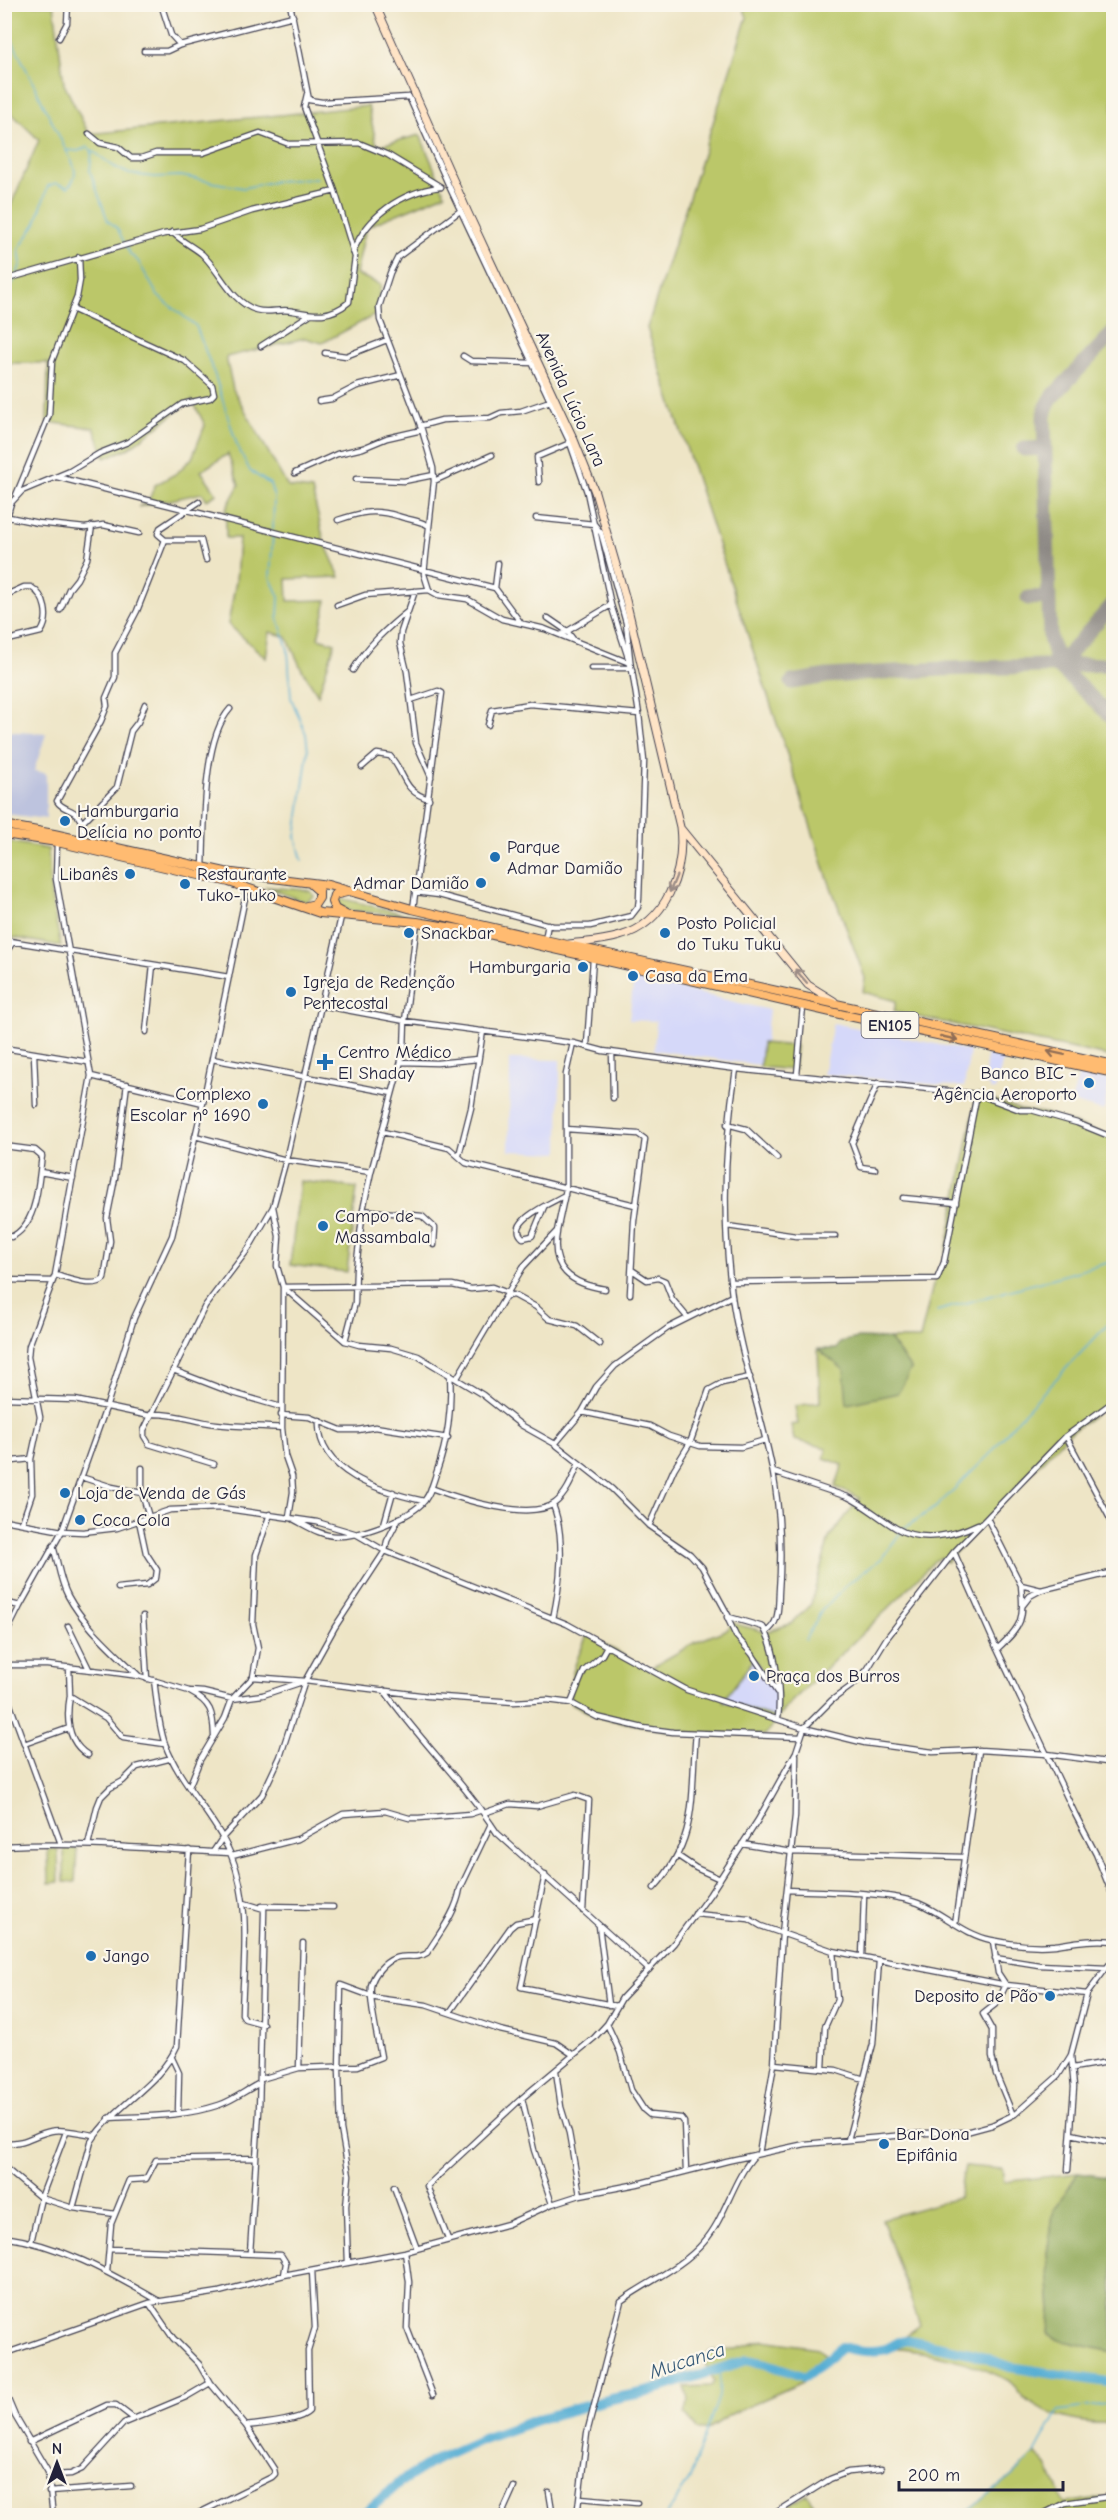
<svg xmlns="http://www.w3.org/2000/svg" width="1118" height="2520" font-family="'Comic Neue',sans-serif">
	<style>
		.built { fill: #d5d8f9 }
		.industrial { fill: #bdc3de }
		.green { fill: #bbc769; stroke: #6e7452; stroke-width: 1.5; fill-rule: evenodd }
		.forest { fill: #94ac5d; stroke: #5b674c; stroke-width: 1.5 }
		.lines { fill: none; stroke-linecap: round; stroke-linejoin: round }
		.stream { stroke: #57aed4; stroke-width: 1.5 }
		.river { stroke: #57aed4; stroke-width: 10 }
		.taxiway { stroke: #888480; stroke-width: 15 }
		.minor-casing { stroke: #413f50; stroke-width: 7 }
		.secondary-casing { stroke: #413f50; stroke-width: 9 }
		.primary-casing { stroke: #413f50; stroke-width: 10 }
		.minor { stroke: #fff; stroke-width: 4.5 }
		.secondary { stroke: #ffe4c6; stroke-width: 7 }
		.primary { stroke: #ffbb71; stroke-width: 8 }
		.oneway { stroke: #9c8d87 }
		.oneway2 { stroke: #906e56 }
		.poi-dot { fill: #1f6fb2; stroke: #fbf7ec; stroke-width: 2 }
		.labels { text-anchor: middle; stroke-width: 4.5; stroke-linejoin: round; paint-order: stroke }
		.shield { fill: #fbf7ec; stroke: #636270; stroke-width: 1.5 }
		.shield-label { font-size: 16px; font-weight: bold; fill: #22223b }
		.street-label { font-size: 18px; fill: #22223b; stroke: #fbf7ec }
		.poi-label { font-size: 18px; fill: #22223b; stroke: #fbf7ec; text-anchor: start }
		.water-label { font-size: 20px; font-style: italic; fill: #375a78; stroke: #fbf7ec }
	</style>
	<rect width="100%" height="100%" fill="#fbf7ec"/>
	<filter id="ink" filterUnits="userSpaceOnUse"><feTurbulence type="fractalNoise" baseFrequency=".0167" numOctaves="2"/><feDisplacementMap in="SourceGraphic" scale="12" xChannelSelector="R" yChannelSelector="G"/><feConvolveMatrix kernelMatrix="1 2 1 2 8 2 1 2 1" color-interpolation-filters="sRGB"/></filter>
	<filter id="wash" filterUnits="userSpaceOnUse"><feTurbulence type="fractalNoise" baseFrequency=".008" numOctaves="4" result="noise"/><feDisplacementMap in="SourceGraphic" scale="24" xChannelSelector="R" yChannelSelector="G"/><feGaussianBlur stdDeviation="1.35" result="paint"/><feColorMatrix in="noise" values="0 0 0 0 0 0 0 0 0 0 0 0 0 0 0 0 0 1.4 0 .05"/><feComposite in="paint" operator="in"/></filter>
	<g filter="url(#wash)">
		<rect width="100%" height="100%" fill="#eee5c6"/>
		<path class="built" d="M634,978L769,1010L765,1043L796,1046L794,1070L654,1050L656,1021L629,1020Z
			M833,1023L970,1051L964,1087L823,1074Z
			M987,1054L1004,1057L995,1090H990V1086L984,1084Z
			M510,1059L560,1060L559,1153L509,1151Z
			M1079,1074L1110,1080L1104,1111L1071,1102Z
			M754,1658L778,1693V1718L723,1701Z"/>
		<path class="industrial" d="M5,731L46,734L34,771L46,773V819L5,814Z"/>
		<path class="green" d="M5,5H54L64,84L89,134L368,106L377,146L420,135L445,194L366,227L356,274L381,285L375,315L322,343L305,338L226,357L233,389L288,487L312,490L324,541L340,577L287,579L288,601L327,600L318,638L335,643L318,695L301,668L287,637L270,632L266,658L228,624L236,581L239,538H226V509L239,485L228,454L201,471L217,494L207,500L202,493L138,507L148,502L155,485L177,473L192,458L205,425L192,400L129,448L105,458L94,428L47,422L48,363H5V219L39,140L5,107Z
			M742,5H1113V1057L894,1012L896,1001L863,992L865,978L828,879L647,328L747,17Z
			M5,841L48,849L51,896L61,946L5,936Z
			M265,887L306,890L312,892L314,897L305,902Z
			M340,898L412,916L345,910L337,906V902Z
			M762,1043L796,1046L794,1070L760,1067Z
			M977,1094L1020,1110L1045,1113L1113,1138V1401L1066,1436L946,1562L942,1557L934,1561L898,1599L786,1707L765,1735L673,1732L597,1717L571,1703C566,1682 579,1654 587,1635L649,1669L696,1642L728,1629L732,1623L766,1632L792,1623L811,1604L829,1538L860,1498L835,1487L843,1465L824,1458L827,1448L794,1440L791,1425L798,1424L795,1406L820,1402L818,1349L845,1370L911,1369L889,1339H920L933,1285L944,1262ZM754,1659L778,1693L777,1718L723,1701Z
			M300,1181L357,1188L347,1272L290,1265Z
			M64,1848L77,1849L75,1882H64Z
			M48,1849H58L59,1882L49,1883Z
			M965,2166L1002,2169L1004,2182L1078,2173L1054,2210L1047,2253L1051,2310L1049,2334L1059,2340L1113,2352V2423C1088,2425 1050,2418 1029,2402C1021,2397 1017,2387 1010,2382C976,2362 928,2351 889,2348L920,2325L882,2219L958,2198Z
			M764,2340L818,2348L827,2357L803,2382L733,2413L707,2430H697L685,2414L689,2400L685,2387L711,2386L714,2382L704,2361L707,2354L712,2351L733,2350Z
			M1035,2453L1047,2466L1065,2503L1113,2496V2515L962,2516L1012,2476Z
			M807,2494L819,2515L771,2516Z"/>
		<path class="forest" d="M858,1338L889,1339L911,1369L898,1393L847,1404L844,1370L818,1349H837L840,1342Z
			M1078,2173L1113,2178V2352L1059,2340L1049,2334L1051,2310L1047,2253L1054,2210Z"/>
		<g class="lines">
			<path class="stream" d="M4,11L9,34L66,150L78,151L88,147L92,151L90,171L108,221L117,228L130,254L138,261L158,296L196,326L215,376L237,445L250,471L270,484L274,497L273,529
				M93,151L113,166L129,174L154,177L181,176L243,188L277,181L317,178
				M17,274L21,263L19,249L36,223L48,186L56,183L68,187C81,174 73,163 66,150
				M4,302L15,278
				M273,534L270,577L279,597L278,617L288,650L291,698L306,734L308,751L296,837L302,860
				M937,1311L1114,1261
				M904,1528L936,1507L990,1454L1017,1420L1114,1318
				M805,1640L822,1610L850,1582L881,1559L901,1532
				M666,2516L689,2480L719,2396L720,2369
				M962,2516L1012,2476L1035,2453L1058,2411L1114,2403"/>
			<path class="river" d="M352,2516L366,2512L403,2480L433,2461L480,2440L542,2418L611,2399L647,2392L747,2360L767,2364L805,2377L842,2347C856,2351 871,2353 886,2349C895,2346 898,2340 908,2340L975,2354L1010,2367L1114,2383"/>
			<path class="taxiway" d="M1114,332L1053,396L1046,408L1044,417L1050,638L1058,666L1114,719
				M1024,449L1045,448
				M1028,598L1049,597
				M1058,666L1114,603
				M792,682L827,676L943,669L1114,664"/>
		</g>
	</g>
	<g filter="url(#ink)">
		<g class="lines">
			<g class="minor-casing">
				<path id="minor" d="M161,4L171,35L180,45
					M290,4L309,100L322,102L409,97
					M59,38L67,23L68,4
					M144,51H167L180,45L293,16
					M409,97L449,186L570,443L587,492L611,605L632,670L639,714L644,761L639,899L638,907L631,916L590,926H553L439,895L415,892
					M89,134L100,143L118,147L131,158H141L156,153H203L260,133L289,144L359,143L388,155L441,187
					M172,232C181,241 192,246 202,254C220,271 231,302 256,310C269,314 280,308 293,311C315,315 330,318 349,302L355,257L335,191L304,107L307,94
					M353,252C367,216 401,192 440,187
					M4,280L164,234L200,229L252,211L335,191
					M261,346L309,315
					M325,353L346,356L387,340
					M463,356L471,361L533,363
					M319,401L332,399L357,386L401,375
					M420,426L442,420L490,418L501,413L521,411L550,401
					M295,473L337,454L363,448L387,438L422,430
					M57,477L495,588L521,623
					M356,479L404,481L434,475
					M434,481L492,455
					M539,482L537,457L570,443
					M16,495L49,415L52,361L77,297L80,280L79,257
					M199,502L160,528L158,534L165,540H201L206,560
					M4,516L38,523L85,528L103,525L139,533
					M536,518L594,524L601,533L626,623L631,668
					M338,520C362,512 374,509 398,516C409,520 419,520 429,526
					M4,528L11,503L22,491L70,471L100,453L128,442L182,404L210,398L214,394L212,385L185,361L72,309
					M495,588L498,563
					M429,590L424,574L434,481L433,468L422,430L380,320L379,307L390,273L398,257L460,211
					M415,591L401,632L400,643L407,672L416,743L431,777
					M4,596L24,587H31C46,596 50,618 41,632L4,641
					M337,605L365,595L429,590L438,595L467,599L502,619L545,629L627,662
					M60,610L69,589L77,579L87,559L92,526
					M548,618L567,631L573,639
					M561,635L611,605
					M591,668H630
					M353,670C367,646 386,629 407,612
					M411,700L438,691L442,693L413,909
					M488,725L492,710L530,704L639,714
					M362,767L377,754L390,756C406,774 402,791 429,799
					M82,823L117,787L131,731L138,722L145,704
					M86,841C84,833 83,822 78,816C72,808 62,810 57,801L101,721L107,706L106,698L115,677V653L137,611L165,540
					M203,867C205,825 202,740 230,709
					M4,940L229,977
					M545,940L548,924
					M4,955L13,942
					M320,1005L405,1021L573,1043L603,1051L736,1069L977,1094L1020,1110H1031L1077,1123L1114,1138
					M146,1032L153,965
					M587,1045L593,959
					M4,1048L88,1062
					M612,1052L613,1098
					M34,1054L36,1105
					M212,1059L392,1093
					M402,1062L437,1063L478,1059
					M736,1069C724,1144 722,1220 732,1296C740,1356 762,1414 773,1473C780,1512 782,1552 779,1591C778,1607 780,1623 766,1632
					M797,1075L803,1006
					M91,1076L203,1103
					M727,1124L746,1129L777,1158
					M566,1129L638,1134L645,1139L634,1221L630,1294
					M383,1132L449,1148L466,1163L635,1205
					M195,1136L286,1160L371,1172
					M4,1146L35,1150L42,1156C38,1182 38,1225 11,1237L4,1233
					M459,1155L471,1108L483,1031
					M875,1169L861,1167L852,1143L878,1083
					M40,1172L73,1178
					M903,1198L956,1203
					M273,1207L279,1236L277,1266L283,1287L345,1341L359,1345L391,1348L418,1356L483,1395L521,1425L555,1444L612,1489L649,1526L690,1554L702,1567L729,1617L763,1627C776,1647 781,1694 778,1718
					M544,1207L532,1236L523,1238C504,1222 553,1202 565,1195
					M363,1210L422,1216L435,1228L434,1245
					M727,1226L796,1236H835
					M557,1232C550,1269 571,1284 605,1289
					M632,1270L647,1280L658,1278L665,1281L672,1299L688,1318
					M55,1275C67,1278 93,1289 104,1279L110,1241L107,1218L115,1178L127,1084
					M4,1280L53,1281
					M731,1282L937,1279L944,1262L977,1094
					M283,1287L282,1428L285,1456L292,1476L293,1492L289,1517C304,1524 320,1536 336,1536C359,1537 411,1518 425,1500C431,1492 433,1483 436,1474C448,1440 452,1410 450,1374
					M283,1287L452,1285L471,1289L492,1287L508,1293
					M507,1296L514,1295L536,1307L549,1319L577,1326L600,1344
					M345,1341L355,1303L356,1269L363,1210L371,1172L404,1050L405,1021L417,922
					M173,1370L233,1393L281,1407
					M457,1378L523,1267L557,1231L566,1189V1074L573,1043
					M4,1398L75,1400L150,1416
					M582,1412L650,1426L669,1436L700,1446L741,1447L765,1440
					M151,1414C175,1413 193,1421 216,1424C238,1427 260,1426 282,1428
					M281,1415L309,1417L341,1430H358L375,1427L448,1438
					M319,1420C316,1473 382,1492 424,1501
					M1066,1436L1114,1526
					M555,1444L582,1412L596,1387L615,1366L668,1328L732,1296
					M4,1462L31,1459
					M214,1464L149,1444L144,1436V1430L205,1306L249,1248L273,1207L286,1160L341,917
					M142,1468V1493L149,1517
					M773,1472L848,1497C865,1505 879,1518 896,1528C921,1543 953,1536 978,1524
					M81,1477L112,1487L142,1493
					M431,1488C457,1498 530,1522 555,1503C567,1494 573,1477 579,1463
					M987,1518L1021,1585L1041,1590
					M4,1520L62,1531L83,1532L117,1528L170,1510L221,1508L317,1522L354,1533L385,1551L567,1624L687,1690L804,1728L865,1743L933,1752L979,1750L1047,1754L1114,1763
					M22,1523L32,1494L31,1459L40,1417L28,1357L29,1346L55,1275L91,1076L56,879L57,842
					M384,1524L393,1492
					M649,1526L674,1469L690,1443L709,1390L722,1383L750,1377
					M53,1546C58,1562 60,1581 68,1596C84,1626 115,1652 139,1676
					M954,1552L997,1649L1075,1814L1096,1854L1114,1899
					M118,1588L147,1585L156,1578L157,1570L146,1553L139,1521
					M4,1602L20,1606
					M1023,1605L1030,1596L1041,1590L1114,1572
					M143,1616L147,1679
					M727,1617L736,1636L752,1654L777,1692
					M553,1619C560,1586 566,1537 553,1505
					M68,1626L89,1669
					M4,1638L20,1606L62,1531L107,1405L134,1318L172,1236L203,1103L247,888
					M997,1649C1023,1626 1024,1619 1021,1585
					M4,1665H47L110,1672L139,1676L189,1691L203,1692L232,1699L263,1695L302,1682
					M69,1667L70,1696L106,1718L123,1738L165,1744
					M253,1677L305,1681L428,1696L514,1702L547,1700L571,1703L597,1717L643,1728L673,1732L800,1737
					M154,1680C157,1701 158,1724 165,1744C180,1784 214,1815 231,1855C252,1904 243,1962 242,2014L245,2019L263,2024
					M4,1681L9,1702L61,1844
					M384,1690C419,1740 464,1782 497,1833L649,1970
					M190,1692C211,1703 213,1712 214,1735
					M70,1696C66,1718 67,1742 88,1755
					M571,1703L584,1671L602,1655L607,1646
					M24,1744L69,1728
					M189,1787L200,1760L225,1718L232,1699L253,1677L258,1648L253,1624L256,1555L270,1514
					M484,1813L510,1804L537,1806L575,1795L589,1800L583,1911
					M742,1844L791,1852L963,1857
					M88,1845L97,1807L101,1797L110,1788L123,1781L137,1767L172,1758
					M4,1846C80,1842 155,1849 230,1853
					M213,1852L223,1837L262,1795L280,1757L305,1681L335,1627L385,1551L387,1541L399,1518
					M232,1856L298,1839L343,1814L385,1811L409,1818H419L470,1814L482,1810
					M678,1856L696,1868L720,1879
					M545,1875L521,1987L617,2006
					M654,1888C700,1837 690,1795 696,1733
					M787,1890C824,1892 886,1891 918,1903C945,1914 963,1934 991,1940C1010,1944 1035,1947 1055,1945C1076,1942 1091,1939 1114,1941
					M244,1903L264,1909V1913L259,2112L250,2253
					M262,1906L333,1907
					M695,1914L749,1919L761,1926L833,1951L1006,1985L1087,1994
					M955,1924L979,1750
					M599,1926L609,2005
					M993,1941L998,1973L1006,1985L997,2003L983,2014L992,2030V2057L996,2074L1013,2115
					M862,1957L864,1895
					M995,1958L1039,1965L1107,1968
					M450,2012L510,1928L516,1923L536,1919
					M607,2024L620,2052L631,2090L644,2110L650,2115L681,2118L684,2122L686,2171
					M172,2058L179,2073L178,2113
					M774,2064L836,2070L864,2079
					M299,2068L303,1943
					M823,2068L825,2027L837,2000L833,1951
					M1073,2068L1114,2061
					M556,2071L561,2107L569,2133L580,2195
					M261,2079L299,2068L358,2066L381,2057C378,2039 369,2003 371,1986C373,1975 384,1962 395,1958C406,1954 417,1960 427,1953C440,1932 456,1913 460,1889L491,1824
					M522,2098L534,2150L552,2204
					M109,2118C146,2116 183,2117 219,2105C234,2100 246,2090 260,2083
					M1071,2134L1114,2143
					M848,2140L873,2044L879,1961
					M4,2143C27,2144 32,2135 51,2131C64,2128 82,2134 95,2135
					M759,2154L774,2064L782,1933L795,1816L796,1755
					M4,2167L41,2198L73,2208L115,2214
					M1068,2170L1074,2087L1071,2055
					M394,2187L417,2249
					M73,2208L91,2142C114,2105 159,2086 177,2046L189,1850
					M4,2237C62,2245 110,2273 159,2301
					M448,2239L427,2186L522,2098L594,2038L607,2024L622,1998L674,1943L710,1894L758,1820L796,1752L804,1728L832,1700L854,1684L867,1670L886,1639L954,1552L987,1518L1066,1436L1114,1401
					M31,2242L41,2198L66,2132
					M109,2249L281,2255L286,2263L284,2275
					M405,2252L409,2282L407,2328L433,2395
					M348,2263L346,2206L349,2175L341,2129L339,2070L341,1985L376,1998L426,2005L500,2030L556,2043L572,2054
					M107,2271L111,2224L129,2180L146,2179L156,2160L255,2158
					M149,2303L173,2338L199,2364L210,2383L246,2426L274,2469L275,2474L272,2477L193,2516
					M4,2354L149,2303L219,2292L284,2275L405,2252L508,2224L552,2204L580,2195L637,2184L727,2161L805,2144L927,2133L966,2132L992,2125L1015,2114L1058,2076L1071,2055L1087,1994L1114,1958
					M4,2390L15,2416L48,2472L53,2516
					M246,2426C261,2424 301,2421 309,2411L308,2351L315,2328L312,2270
					M29,2442L107,2405H116L133,2418
					M48,2472L54,2475L71,2474L82,2469L124,2423L186,2397L210,2383
					M49,2492L131,2486
					M549,2492L553,2516
					M580,2498L637,2503
					M501,2516L514,2487
					M577,2516L587,2433L621,2301C648,2281 681,2269 704,2242C726,2217 732,2180 755,2155
					M771,2516L830,2479L848,2472L881,2469
					M1039,2516L1065,2503L1114,2496"/>
			</g>
			<g class="secondary-casing">
				<path id="secondary" d="M375,4L468,213L574,440L595,492L625,596L680,827C685,871 667,923 620,936C604,941 586,942 569,944
					M681,829L808,985L834,1001"/>
			</g>
			<g class="primary-casing">
				<path id="primary" d="M4,825L54,834L225,872L328,885L412,909L545,940L1114,1065
					M4,834L57,842L229,882L320,913L417,922L484,933L844,1015L1114,1073
					M303,907L315,904L319,898V891L311,884
					M346,915L335,909L332,902L334,895L347,892"/>
			</g>
			<use href="#minor" class="minor"/>
			<use href="#secondary" class="secondary"/>
			<use href="#primary" class="primary"/>
		</g>
		<defs><path id="oneway-shaft" d="M-6 0H5M1.5-3L5.5 0L1.5 3" fill="none" stroke-width="1.6" stroke-linecap="round" stroke-linejoin="round" transform="scale(1.5)"/></defs>
		<g class="oneway">
			<use href="#oneway-shaft" transform="translate(673 884) rotate(112)"/>
			<use href="#oneway-shaft" transform="translate(801 976) rotate(-131)"/>
		</g>
		<g class="oneway2">
			<use href="#oneway-shaft" transform="translate(949 1038) rotate(13)"/>
			<use href="#oneway-shaft" transform="translate(1056 1053) rotate(-168)"/>
		</g>
	</g>
	<g class="poi-dot">
		<circle cx="65" cy="821" r="6"/>
		<circle cx="495" cy="857" r="6"/>
		<circle cx="130" cy="874" r="6"/>
		<circle cx="481" cy="883" r="6"/>
		<circle cx="185" cy="884" r="6"/>
		<circle cx="409" cy="933" r="6"/>
		<circle cx="665" cy="933" r="6"/>
		<circle cx="583" cy="967" r="6"/>
		<circle cx="633" cy="976" r="6"/>
		<circle cx="291" cy="992" r="6"/>
		<path d="M322 1053h6v6h6v6h-6v6h-6v-6h-6v-6h6z"/>
		<circle cx="1089" cy="1083" r="6"/>
		<circle cx="263" cy="1104" r="6"/>
		<circle cx="323" cy="1226" r="6"/>
		<circle cx="65" cy="1493" r="6"/>
		<circle cx="80" cy="1520" r="6"/>
		<circle cx="754" cy="1676" r="6"/>
		<circle cx="91" cy="1956" r="6"/>
		<circle cx="1050" cy="1996" r="6"/>
		<circle cx="884" cy="2144" r="6"/>
	</g>
	<g class="labels">
		<rect class="shield" x="861.5" y="1012" width="57" height="26" rx="4.5"/>
		<g class="shield-label">
			<text x="890" y="1031">EN105</text>
		</g>
		<g class="street-label">
			<text transform="translate(571 399) rotate(66)" y="6">Avenida Lúcio Lara</text>
		</g>
		<g class="poi-label">
			<text x="77" y="817">Hamburgaria<tspan x="77" dy="21">Delícia no ponto</tspan></text>
			<text x="507" y="853">Parque<tspan x="507" dy="21">Admar Damião</tspan></text>
			<text x="118" y="880" text-anchor="end">Libanês</text>
			<text x="197" y="880">Restaurante<tspan x="197" dy="21">Tuko-Tuko</tspan></text>
			<text x="469" y="889" text-anchor="end">Admar Damião</text>
			<text x="677" y="929">Posto Policial<tspan x="677" dy="21">do Tuku Tuku</tspan></text>
			<text x="421" y="939">Snackbar</text>
			<text x="571" y="973" text-anchor="end">Hamburgaria</text>
			<text x="645" y="982">Casa da Ema</text>
			<text x="303" y="988">Igreja de Redenção<tspan x="303" dy="21">Pentecostal</tspan></text>
			<text x="338" y="1058">Centro Médico<tspan x="338" dy="21">El Shaday</tspan></text>
			<text x="1077" y="1079" text-anchor="end">Banco BIC -<tspan x="1077" dy="21">Agência Aeroporto</tspan></text>
			<text x="251" y="1100" text-anchor="end">Complexo<tspan x="251" dy="21">Escolar nº 1690</tspan></text>
			<text x="335" y="1222">Campo de<tspan x="335" dy="21">Massambala</tspan></text>
			<text x="77" y="1499">Loja de Venda de Gás</text>
			<text x="92" y="1526">Coca Cola</text>
			<text x="766" y="1682">Praça dos Burros</text>
			<text x="103" y="1962">Jango</text>
			<text x="1038" y="2002" text-anchor="end">Deposito de Pão</text>
			<text x="896" y="2140">Bar Dona<tspan x="896" dy="21">Epifânia</tspan></text>
		</g>
		<g class="water-label">
			<text transform="translate(687 2360) rotate(-18)" y="7">Mucanca</text>
		</g>
	</g>
	<rect width="1118" height="2520" fill="none" stroke="#fbf7ec" stroke-width="24"/>
	<g transform="translate(57 2463)" stroke="#fbf7ec" stroke-width="4.5" paint-order="stroke">
	<path d="M0-4.5L10 22L0 15L-10 22Z" fill="#22223b"/>
	<text y="-9" font-size="16" font-weight="bold" text-anchor="middle" fill="#22223b">N</text>
	</g>
	<path d="M899 2481v9h164v-9" fill="none" stroke="#22223b" stroke-width="3"/>
	<text x="908" y="2481" font-size="18" fill="#22223b" stroke="#fbf7ec" stroke-width="4.5" paint-order="stroke">200 m</text>
</svg>
